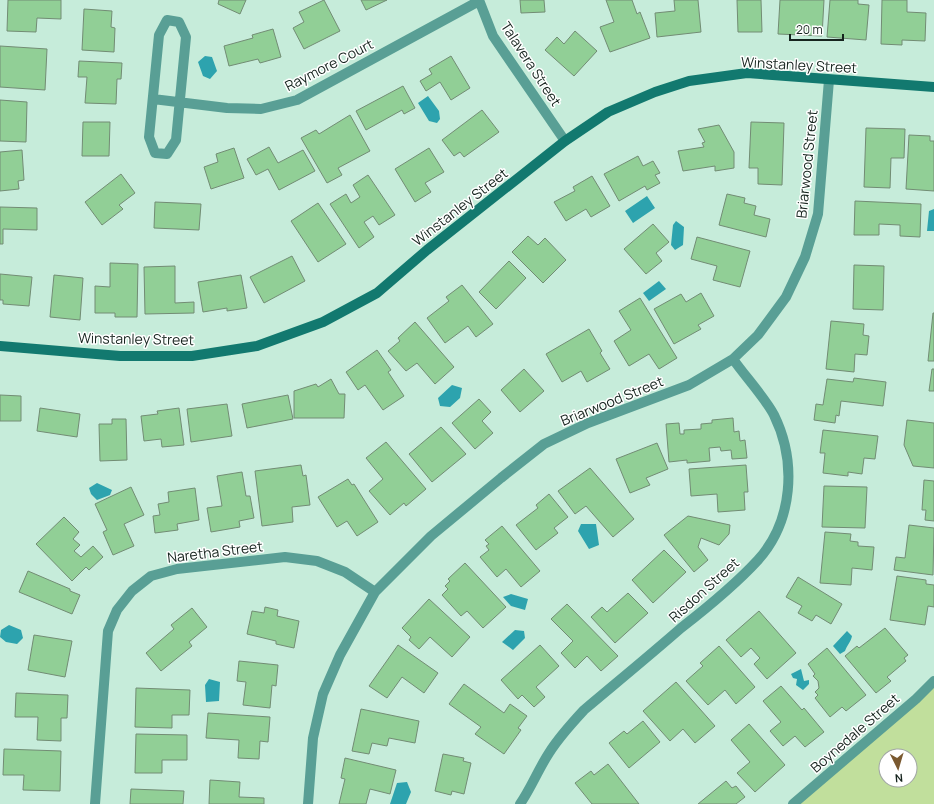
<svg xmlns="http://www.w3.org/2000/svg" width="934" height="804" font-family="Manrope,sans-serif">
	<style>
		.green { fill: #c1df9c; fill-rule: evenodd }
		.water { fill: #2da3ae }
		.building { fill: #91cf96; stroke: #728c74 }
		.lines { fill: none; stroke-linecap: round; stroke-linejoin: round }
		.street { stroke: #599f95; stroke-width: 10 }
		.secondary { stroke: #12796f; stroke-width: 10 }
		.labels { text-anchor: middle; stroke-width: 3; stroke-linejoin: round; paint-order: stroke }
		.street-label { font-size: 14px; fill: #16241e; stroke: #fff }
	</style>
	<rect width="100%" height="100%" fill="#c6ecda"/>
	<path class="green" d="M934,681V804H793ZM886,756H910V780H886Z"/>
	<path class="water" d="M205,56L212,57L217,71L210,79L203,76L198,62Z
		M428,96L439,111L440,119L437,123L429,121L418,103Z
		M647,196L655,208L633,223L625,211Z
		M934,209V231H927L929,211Z
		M676,221L684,227L683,245L675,250L671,245L673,225Z
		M659,281L666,289L649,301L643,293Z
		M452,385L462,388L460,398L450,407L440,406L438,398Z
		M97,483L112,490L110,495L97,500L91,494L89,488Z
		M581,524H596L599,545L589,549L578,531Z
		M511,594L528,599L525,610L511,606L503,597Z
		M9,625L21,630L23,638L17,644L6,642L0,637L1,630Z
		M515,630L524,631L525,638L513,650L502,642Z
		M847,631L852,636C851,642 847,645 845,651L840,654L833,646Z
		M801,669L804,681L809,680V684L803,690L796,685L797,679L793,678L791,674Z
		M209,679L220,682L219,701L206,702L205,685Z
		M407,782L411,792L406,804H390L397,783Z"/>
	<path class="building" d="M8,0H61V19L37,18L36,32L7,31Z
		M219,0H246L240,14L218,4Z
		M324,0L340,31L304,49L293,28L304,22L299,12Z
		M361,0H387L366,10Z
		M520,0H544L545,12L521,13Z
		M606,0H632L637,14L640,12L650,38L610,52L600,27L614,22Z
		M674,0H698L701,32L657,37L655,13L675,11Z
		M737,0H761L762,32H738Z
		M780,0H824L822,36L778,34Z
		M830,0H858V4L869,5L866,40L827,37Z
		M882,0H907V12L926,13L925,41L902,40V45L881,44Z
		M84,9L112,11L111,27L115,28L114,52L82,50Z
		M273,29L281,57L260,63L258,59L229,66L224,46L253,38L252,35Z
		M575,31L597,51L574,76L545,50L557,37L564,44Z
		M0,46L47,49L45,90L0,87Z
		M451,56L470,88L451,100L440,82L426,91L420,81L432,74L429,69Z
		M79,61L122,63L121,79H117L116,104L85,103L87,77H78Z
		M403,86L415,108L404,114L402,110L366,130L356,111Z
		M0,100L27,102L26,142L0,141Z
		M482,110L499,132L464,157L460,152L454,156L442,140Z
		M350,115L370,151L338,168L342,175L327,183L301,138L316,130L319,134Z
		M83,122H110L109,156H82Z
		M751,122L784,123L782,185L758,184V168H749Z
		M719,125L734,152V168L715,171V166L683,171L678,151L704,147L702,143L705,142L698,129Z
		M866,128L905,129L904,158H891L890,188L864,187Z
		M909,135L930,136V141H934V191L906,189Z
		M269,147L278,163L303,150L315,171L279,190L268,169L256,175L247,159Z
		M234,148L244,178L211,189L204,167L218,162L216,154Z
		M429,148L444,172L425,183L431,192L415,202L395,169Z
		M22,150L24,180L18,181L19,189L0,191V152Z
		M638,156L643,166L653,161L660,173L655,175L660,183L647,190L645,186L619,201L604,174Z
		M121,174L135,193L119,205L123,209L102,225L85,202Z
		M368,175L395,215L379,225L373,216L364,222L374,237L359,248L330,204L346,194L351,203L360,197L353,185Z
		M592,176L610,206L591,217L586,209L566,221L554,202L575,191L573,187Z
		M727,194L745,198L744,203L756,206L754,215L770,219L766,237L719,225Z
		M855,201L921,204L920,237L900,236V225L879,224V235H854Z
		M155,202L201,204L199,230L154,228Z
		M318,203L346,244L318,262L291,221Z
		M0,207L37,208V230L3,229V244H0Z
		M653,224L669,242L656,253L662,261L646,274L624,249Z
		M528,236L538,245L545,238L566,260L543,283L512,252Z
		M697,237L750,251L740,287L713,280L717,266L691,259Z
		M292,256L305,281L264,303L250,277Z
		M509,261L526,278L496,309L479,292Z
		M110,263L138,264L137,317H115V313H95V286L110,287Z
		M854,265L884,266L883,310L853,309Z
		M175,266V303L194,302V313L145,314L144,267Z
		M0,274L32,277L29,306L3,304V300H0Z
		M54,275L83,278L80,320L50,317Z
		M241,275L247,308L227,311V308L203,312L198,282Z
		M462,285L493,324L476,337L468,326L445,343L427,318L449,301L446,297Z
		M701,293L714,316L698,325L701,329L674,344L654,309L681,294L686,302Z
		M640,298L677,358L659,369L649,354L629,366L614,341L631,330L619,311Z
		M933,313H934V361H928Z
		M831,321L864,324L863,335L869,336L867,355L855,354L854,372L826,369Z
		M415,322L454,367L435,384L417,363L406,371L388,351L400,341L398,338Z
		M589,329L602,351L600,353L610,369L587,382L581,371L562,382L546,354Z
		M377,350L391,370L388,372L404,396L383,410L365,385L358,390L346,372Z
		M524,369L544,391L520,412L501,390Z
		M932,369H934V391H929Z
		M854,378L886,382L883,406L841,401L839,416L836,415L835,423L814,420L816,404L823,405L827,379L853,382Z
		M331,379L339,394H345L344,418H294V391L316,384L318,387Z
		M0,395L21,396V421H0Z
		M288,395L293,419L247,428L242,404Z
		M479,399L491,412L482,421L493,433L475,449L452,423Z
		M227,404L232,436L191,442L187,409Z
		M40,408L80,414L77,437L37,431Z
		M179,408L184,445L162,447L161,439L144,441L141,416L158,414L157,411Z
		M733,418L734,432L739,431L740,441L745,440L747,458L732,459L731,450L721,451L720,447L709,448L710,461L687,463V460L669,462L666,424L679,423L680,434H684V430L701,429V424L712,423V420Z
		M112,419H126L127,460L100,461L99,424H112Z
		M907,420L934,423V468L913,466L904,445Z
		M441,427L466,454L432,482L409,454Z
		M823,430L878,436L875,459L864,458L862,474L848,472V476L823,473L825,453H820Z
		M386,442L426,489L406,506L404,503L390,515L369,491L383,479L366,458Z
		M657,443L668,469L646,478L650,485L630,493L616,459Z
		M301,465L303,476L306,475L310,505L292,507L293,522L262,526L255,471Z
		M746,465L748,492H744L745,510L718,512L717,494L691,496L689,469Z
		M590,468L634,519L613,537L586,506L575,514L558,491Z
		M242,472L246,496H250L254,518L239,521L240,527L211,532L207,508L222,506L217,476Z
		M348,479L352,485L354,484L378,522L357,536L347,521L337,527L318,497Z
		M924,480L934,481V521L925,520L926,510H922Z
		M824,486L867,487L865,528L822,527Z
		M131,487L144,515L124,524L134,546L113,555L103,532L107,530L95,504Z
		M195,488L199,520L177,524L178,530L155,533L153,516L160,515L158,504L169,502L168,492Z
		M549,494L568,517L554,528L558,533L536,550L516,525L538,508L536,505Z
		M688,516L730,525L729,534L719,545L701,538L698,547L708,560L694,572L664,535Z
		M64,517L79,532L73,539L80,545L74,551L81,557L93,546L103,557L89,570L86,567L72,581L36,544Z
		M909,525L934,528L933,575L894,570L896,557L905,558Z
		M502,526L540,571L521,587L506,569L497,577L480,557L489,550L486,546L489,544L485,540Z
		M825,532L851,534L850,541L858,542V546L874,547L872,570L852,568L851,585L820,583Z
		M664,550L686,572L653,603L632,580Z
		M465,563L506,607L483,628L467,611L461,616L442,595L448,589L445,586L450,581L448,579Z
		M28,571L70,589V591L80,595L72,614L19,592Z
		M897,576L926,580V584L934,585V607L928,606L925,625L890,620Z
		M798,577L842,604L831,624L816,615L812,621L798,613L802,606L786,597Z
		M628,593L648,613L615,643L591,617L602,607L607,612Z
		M429,599L470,637L452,657L430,637L419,649L409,640L411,637L402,628Z
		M567,604L618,656L601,671L587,656L575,668L561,653L573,641L551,619Z
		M265,607L278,610L277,616L299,621L294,648L276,644V641L247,634L252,611L264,613Z
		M192,608L207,627L189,642L192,646L161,671L146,653L174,629L171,625Z
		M759,611L796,653L767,679L754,664L760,658L751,648L741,657L726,640Z
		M885,628L908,655L904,658L906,661L887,677L891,681L876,693L845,656L857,646L859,648Z
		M34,635L72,641L65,677L28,670Z
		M398,645L438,673L424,693L402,677L387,698L369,686Z
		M540,645L559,666L536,687L545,697L534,707L522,695L518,699L501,680Z
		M719,646L755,687L736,704L725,690L708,705L686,681L703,666L700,663Z
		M827,648L866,695L846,711L842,707L830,717L815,698L818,695L815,692L819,688L818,681L813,676L815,674L808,664Z
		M239,661L278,665L276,686L272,685L270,708L243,705L246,682L237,681Z
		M676,682L715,726L695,743L683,729L670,741L643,711Z
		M464,684L504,713L510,704L527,716L518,728L521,730L504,754L475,734L481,727L449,704Z
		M781,686L802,710L804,708L824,732L805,747L795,736L783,746L770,731L781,722L763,701Z
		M136,688L190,690L189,715H172V728L135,727Z
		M16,693L68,695L67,718H61V741L37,740L38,717H15Z
		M361,709L419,721L415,743L389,738L387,746L372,743L369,754L352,751Z
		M208,713L270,717L268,742L260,741L259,759L238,758L239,740L206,738Z
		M643,721L660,742L629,768L609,743L624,731L627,734Z
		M749,724L785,765L755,792L737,773L750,762L731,740Z
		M136,734L187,735V760H162V773H135Z
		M4,749L61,751L60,791L23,790L24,775H3Z
		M443,754L464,758L463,761L471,763L464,794L452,791L451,795L435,791Z
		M345,758L396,770L390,794L370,789L366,804H339L345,779L341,778Z
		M608,764L639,804H592L575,783L591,771L594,775Z
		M210,780L240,782L239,797L264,798V804H209Z
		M726,781L732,788L736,786L745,797L736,804H698Z
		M131,789L184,791L183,804H130Z"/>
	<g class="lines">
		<path class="street" d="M479,0L493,36L565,141
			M167,20L179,22L186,37L176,140L167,154L155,153L149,137L159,35Z
			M153,99L227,108L261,109L297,100L479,1
			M95,804L108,631L117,610L132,591L151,576L177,569L285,557L317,561L345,572L375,592
			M308,804L313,738L323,694L340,655L375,592L431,536L501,478L544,444L588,423L689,385L733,359L758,335L786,297L805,257L818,214L829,80
			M520,804C531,788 538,770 549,753C559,737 571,724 584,710C616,683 649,656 681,628C708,607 735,585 758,560C793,521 797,462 774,415C766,399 744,375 733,359
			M793,804L916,699L934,681"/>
		<path class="secondary" d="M0,346L120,356H192L257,346L323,322L377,293L427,250L565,141L608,112L655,92L689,81L747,73L934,87"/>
	</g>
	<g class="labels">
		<g class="street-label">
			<text transform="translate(531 64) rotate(57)" y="5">Talavera Street</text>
			<text transform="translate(329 65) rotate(-27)" y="5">Raymore Court</text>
			<text transform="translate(799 65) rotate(3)" y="5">Winstanley Street</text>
			<text transform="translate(807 164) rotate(-84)" y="5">Briarwood Street</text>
			<text transform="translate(460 207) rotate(-38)" y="5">Winstanley Street</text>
			<text transform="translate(136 339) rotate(1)" y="5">Winstanley Street</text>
			<text transform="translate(612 401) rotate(-22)" y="5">Briarwood Street</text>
			<text transform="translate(215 552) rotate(-7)" y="5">Naretha Street</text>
			<text transform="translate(704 590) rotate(-42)" y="5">Risdon Street</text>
			<text transform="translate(855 733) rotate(-41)" y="5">Boynedale Street</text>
		</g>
	</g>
	<g transform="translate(898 768) rotate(175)"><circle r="19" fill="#ffffff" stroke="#a2a7a5"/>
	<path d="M0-3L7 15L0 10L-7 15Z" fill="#7a5930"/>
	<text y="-6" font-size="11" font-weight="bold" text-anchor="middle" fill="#16241e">N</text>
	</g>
	<path d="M790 34v6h53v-6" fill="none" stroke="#16241e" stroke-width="2"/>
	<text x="796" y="34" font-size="12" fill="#16241e" stroke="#ffffff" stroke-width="3" paint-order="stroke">20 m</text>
</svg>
